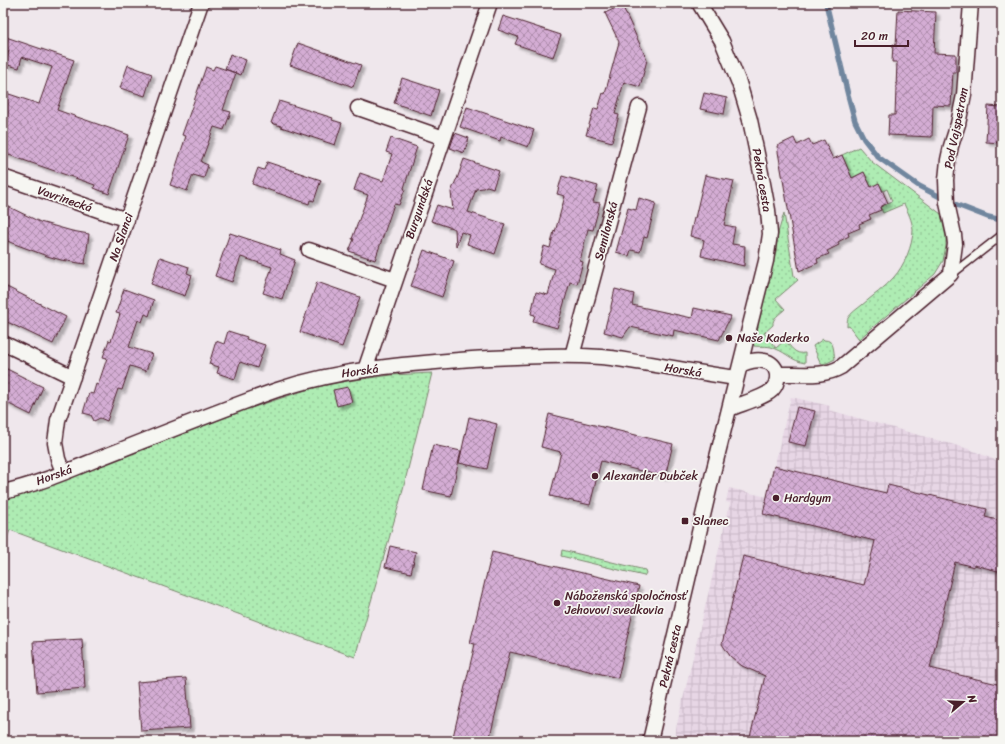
<svg xmlns="http://www.w3.org/2000/svg" width="1005" height="744" font-family="Sriracha,sans-serif">
	<style>
		.industrial { fill: url(#industrial-grid) }
		.green { fill: url(#green-dots); stroke: #7c866f }
		.lines { fill: none; stroke-linecap: round; stroke-linejoin: round }
		.stream { stroke: #70869e; stroke-width: 5.5 }
		.building { fill: url(#building-cross-hatch); stroke: #4a1f2b; filter: url(#shadow) }
		.service-casing { stroke: #4a1f2b; stroke-width: 10 }
		.minor-casing { stroke: #4a1f2b; stroke-width: 17 }
		.service { stroke: #f6f6f2; stroke-width: 7 }
		.minor { stroke: #f6f6f2; stroke-width: 14 }
		.poi-dot { fill: #4a1f2b; stroke: #f6f6f2; stroke-width: 1.5 }
		.labels { text-anchor: middle; stroke-width: 3.5; stroke-linejoin: round; paint-order: stroke }
		.street-label { font-size: 12px; fill: #4a1f2b; stroke: #f6f6f2 }
		.poi-label { font-size: 12px; fill: #4a1f2b; stroke: #f6f6f2; text-anchor: start }
	</style>
	<defs>
		<pattern id="industrial-grid" width="8" height="8" patternUnits="userSpaceOnUse"><rect width="8" height="8" fill="#e7d6e5"/><path d="M0 4h8M4 0v8" fill="none" stroke="#c8b7c5"/></pattern>
		<pattern id="green-dots" width="8" height="8" patternUnits="userSpaceOnUse"><rect width="8" height="8" fill="#aeecb3"/><path d="M2 2h.1M6 6h.1" fill="none" stroke="#97ca9a" stroke-width="1.8" stroke-linecap="round"/></pattern>
		<pattern id="building-cross-hatch" width="8" height="8" patternUnits="userSpaceOnUse"><rect width="8" height="8" fill="#d4add4"/><path d="M0 0l8 8M0 8l8-8" fill="none" stroke="#ae8cac"/></pattern>
		<filter id="shadow"><feDropShadow dx="3.5" dy="3.5" stdDeviation="1" flood-color="#0004"/></filter>
	</defs>
	<rect width="100%" height="100%" fill="#efe7ec"/>
	<filter id="ink" filterUnits="userSpaceOnUse"><feTurbulence type="fractalNoise" baseFrequency=".025" numOctaves="2"/><feDisplacementMap in="SourceGraphic" scale="8" xChannelSelector="R" yChannelSelector="G"/><feConvolveMatrix kernelMatrix="1 2 1 2 8 2 1 2 1" color-interpolation-filters="sRGB"/></filter>
	<g filter="url(#ink)">
		<path class="industrial" d="M791,397L830,406L829,410L969,449L1002,463V741H673L730,503L726,502L729,488L767,497Z"/>
		<path class="green" d="M859,147L872,162L941,214L946,237V246L943,261L935,274L859,339L849,326L847,327C847,324 847,321 848,318C851,313 857,309 862,305C872,296 885,288 894,277C904,266 913,245 913,230C912,220 908,212 904,204L883,213L880,207L892,201L887,189L883,191L879,183L871,187L864,172L852,178L842,155Z
			M784,213L794,276L798,280L776,299L785,309C780,314 772,318 773,325L764,333L776,348L785,340C791,347 795,355 805,353V363C792,361 787,353 776,349C769,345 762,347 754,346L753,344L776,251L778,233Z
			M823,339L824,340C835,340 833,350 835,359L827,363L821,364L813,346Z
			M432,373L401,497L355,657L10,530L3,549V499L19,495L65,479L245,410L309,389L339,382L392,375Z
			M562,550L645,570L646,573L644,576L561,556Z"/>
		<g class="lines">
			<path class="stream" d="M826,3L848,95L855,121L864,139L878,157L919,186L952,203L988,217L1002,220"/>
		</g>
		<path class="building" d="M622,5L647,60L640,87L624,82L615,114L619,115L612,142L586,135L594,108L598,109L603,93L605,94L619,42L605,13Z
			M898,10L936,12L934,53L956,54V72H953L951,106L933,105L932,137L888,135L889,115H895L897,62H892L893,44L896,45Z
			M503,16L561,35L553,57L515,44L518,37L498,30Z
			M3,36L74,60L57,110L129,135L109,194L94,188L95,185L3,153V139L8,123L3,120V92L39,104L52,67L22,57L19,68L4,64L9,51L3,48Z
			M298,43L361,65L353,87L343,83V84L290,65Z
			M230,54L246,60L241,75L225,69Z
			M128,65L152,74L145,96L120,88Z
			M215,66L236,73L223,110L231,112L224,130L214,127L201,162L208,165L204,178L193,175L187,191L170,185L186,136L182,135L206,67L213,70Z
			M402,78L439,90L431,116L394,103Z
			M704,93L727,98L724,114L700,109Z
			M279,101L333,118L332,120L342,123L335,145L281,127V126L271,123Z
			M988,106L1002,107V143L986,142Z
			M467,107L534,130L528,147L501,137L500,141L460,127Z
			M455,133L469,138L464,153L450,148Z
			M391,138L417,147L404,188L405,189L399,205L394,204L375,260L349,251L354,239H352L368,195L354,190L360,173L383,181L392,154L386,152Z
			M794,138L797,145L809,139L812,145L824,140L833,159L842,155L852,178L864,172L871,187L879,183L888,203L880,207L881,210L869,215L871,219L859,224L860,228L848,233L849,236L838,242L839,245L827,251L829,254L817,259L818,263L799,271L777,146Z
			M464,159L499,171L493,188L487,186L483,188L476,189L468,212L505,224L495,254L467,244L470,235L461,232L456,247L455,229L431,221L437,205L453,210L451,192L456,180L457,179Z
			M267,162L321,180L314,201L310,200L309,204L252,184L258,168L264,170Z
			M705,175L734,181L724,225L735,227L732,244L745,246L744,266L701,256L704,240L690,236L694,218H695Z
			M562,176L598,186L593,202L600,203L593,230L588,229L580,261L583,262L577,284L570,282L557,328L533,321L535,315L531,314L536,292L548,295L555,269L539,264L544,246L550,248L554,231L555,232L565,196L557,194Z
			M639,198L656,203L647,238L644,237L640,252L631,250L629,256L616,252L628,208L636,210Z
			M3,204L40,222L72,231L89,234L85,264L61,260L47,256L12,243L3,239Z
			M230,233L281,250L280,254L295,260L282,299L263,293L272,267L241,257L232,282L215,276Z
			M424,250L454,261L442,297L411,286Z
			M160,257L189,267L187,273L192,275L185,296L151,284Z
			M317,282L360,297L342,347L300,332Z
			M3,285L66,317L53,344L3,320Z
			M124,289L154,300L149,316L145,314L142,322L138,320L129,347L152,354L146,371L130,366L122,390L118,389L107,421L100,418L94,421L91,415L83,413L89,393L93,394L96,384L98,385L107,358L103,357L109,340L111,341L120,314L116,313Z
			M615,289L634,294L632,305L692,318L694,308L731,316L719,340L674,330L673,336L630,327L623,337L604,332L608,316L611,311V306Z
			M228,331L247,337L246,339L265,345L257,368L240,362L235,379L217,373L219,367L209,364L216,341L224,344Z
			M3,367L43,387L31,415L3,401Z
			M348,387L352,402L337,406L333,390Z
			M797,407L815,411L806,446L788,442Z
			M549,414L673,444L665,477L601,461L590,505L550,496L561,452L541,447Z
			M469,417L497,424L487,469L459,463Z
			M433,445L461,451L451,496L423,490Z
			M774,466L886,493L888,485L987,509L985,517L1002,521V572L974,565V567L955,562L930,668L1002,685V741H749L765,676L742,666L730,656L722,644L743,556L864,585L875,541L763,514Z
			M390,546L416,552L411,573L385,567Z
			M492,552L639,586L618,678L510,652L489,741H452L475,644L470,643Z
			M82,639L85,688L37,692L33,642Z
			M186,678L190,728L141,731L137,682Z"/>
		<g class="lines">
			<g class="service-casing">
				<path id="service" d="M952,274L1002,235"/>
			</g>
			<g class="minor-casing">
				<path id="minor" d="M358,108L444,138
					M3,177L127,220
					M309,250L395,280
					M3,343L73,377
					M572,356L639,107
					M365,370L490,3
					M778,374C799,373 822,378 841,367L951,274L955,244L954,235L947,203L946,180L948,160L951,146L958,124L964,95L971,3
					M729,409C740,404 764,398 772,390C781,380 778,363 764,361C755,359 748,362 740,365
					M63,472L58,459L55,443L58,420L201,3
					M3,492C36,485 68,471 100,458C159,435 217,411 277,390C340,369 406,364 472,359C515,357 558,354 601,357C617,358 634,362 650,364C679,369 707,374 736,378
					M650,741L713,473L766,261L770,234L768,210L761,173L750,120L739,83L722,41L699,3"/>
			</g>
			<use href="#service" class="service"/>
			<use href="#minor" class="minor"/>
		</g>
	</g>
	<g class="poi-dot">
		<circle cx="729" cy="338" r="4"/>
		<circle cx="595" cy="476" r="4"/>
		<circle cx="776" cy="498" r="4"/>
		<rect x="681" y="517" width="8" height="8" rx="2"/>
		<circle cx="557" cy="603" r="4"/>
	</g>
	<g class="labels">
		<g class="street-label">
			<text transform="translate(956 128) rotate(-79)" y="4">Pod Vajspetrom</text>
			<text transform="translate(762 180) rotate(80)" y="4">Pekná cesta</text>
			<text transform="translate(65 199) rotate(19)" y="4">Vavrinecká</text>
			<text transform="translate(419 209) rotate(-71)" y="4">Burgundská</text>
			<text transform="translate(606 231) rotate(-75)" y="4">Semilonská</text>
			<text transform="translate(121 237) rotate(-71)" y="4">Na Slanci</text>
			<text transform="translate(683 370) rotate(9)" y="4">Horská</text>
			<text transform="translate(360 371) rotate(-8)" y="4">Horská</text>
			<text transform="translate(54 475) rotate(-20)" y="4">Horská</text>
			<text transform="translate(670 656) rotate(-77)" y="4">Pekná cesta</text>
		</g>
		<g class="poi-label">
			<text x="737" y="342">Naše Kaderko</text>
			<text x="603" y="480">Alexander Dubček</text>
			<text x="784" y="502">Hardgym</text>
			<text x="693" y="525">Slanec</text>
			<text x="565" y="600">Náboženská spoločnosť<tspan x="565" dy="14">Jehovovi svedkovia</tspan></text>
		</g>
	</g>
	<rect width="1005" height="744" fill="none" stroke="#f6f6f2" stroke-width="16"/>
	<rect x="8" y="8" width="989" height="728" fill="none" stroke="#4a1f2b" stroke-width="1.5" filter="url(#ink)"/>
	<g transform="translate(963 702) rotate(71)" stroke="#f6f6f2" stroke-width="3" paint-order="stroke">
	<path d="M0-3L7 15L0 10L-7 15Z" fill="#4a1f2b"/>
	<text y="-6" font-size="11" font-weight="bold" text-anchor="middle" fill="#4a1f2b">N</text>
	</g>
	<path d="M855 40v6h53v-6" fill="none" stroke="#4a1f2b" stroke-width="2"/>
	<text x="861" y="40" font-size="12" fill="#4a1f2b" stroke="#f6f6f2" stroke-width="3" paint-order="stroke">20 m</text>
</svg>
